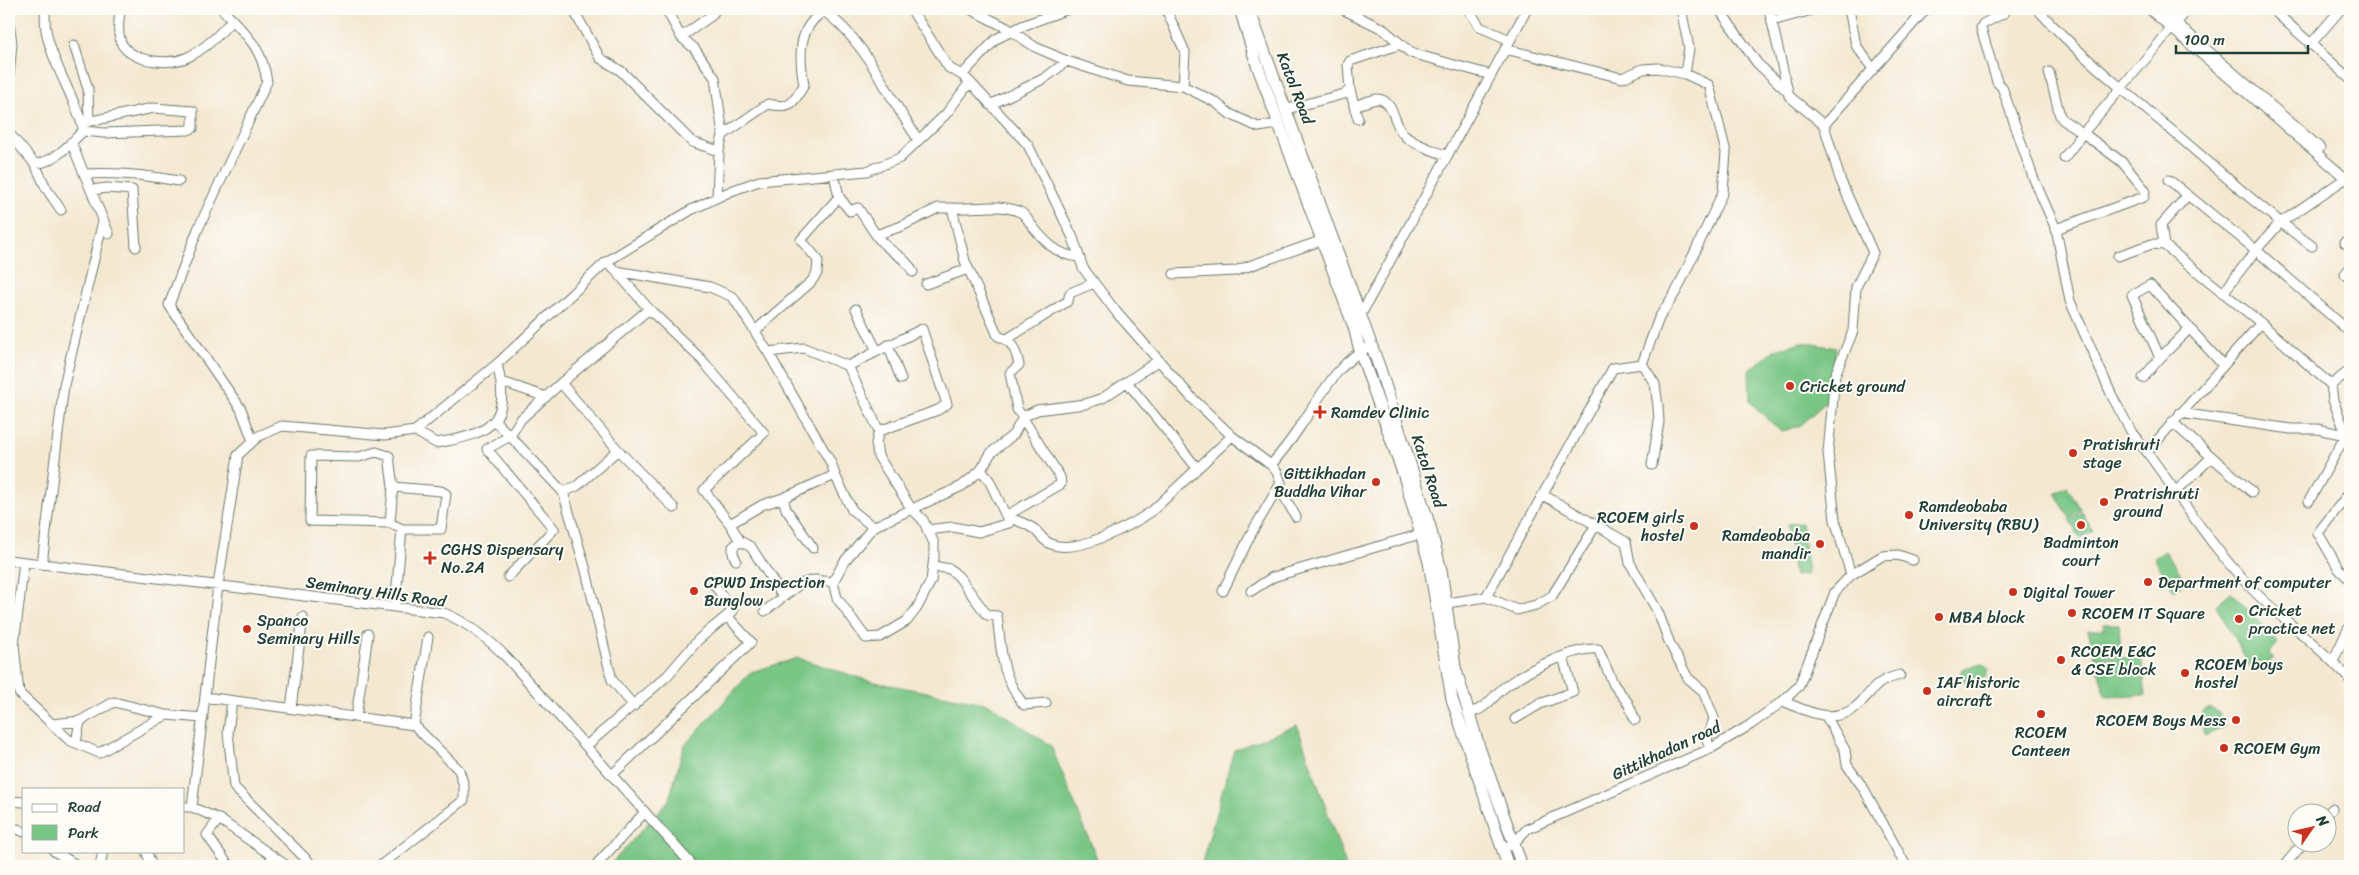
<svg xmlns="http://www.w3.org/2000/svg" width="2359" height="875" font-family="Sriracha,sans-serif">
	<style>
		.green { fill: #79c685; stroke: #4c825c }
		.lines { fill: none; stroke-linecap: round; stroke-linejoin: round }
		.minor-casing { stroke: #6a796b; stroke-width: 11 }
		.major-casing { stroke: #6a796b; stroke-width: 13 }
		.minor { stroke: #fff; stroke-width: 9 }
		.major { stroke: #fff; stroke-width: 11 }
		.poi-dot { fill: #c8321e; stroke: #fdfcf7; stroke-width: 2 }
		.labels { text-anchor: middle; stroke-width: 4; stroke-linejoin: round; paint-order: stroke }
		.street-label { font-size: 16px; fill: #1f3d34; stroke: #fdfcf7 }
		.poi-label { font-size: 16px; fill: #1f3d34; stroke: #fdfcf7; text-anchor: start }
	</style>
	<rect width="100%" height="100%" fill="#fdfcf7"/>
	<filter id="ink" filterUnits="userSpaceOnUse"><feTurbulence type="fractalNoise" baseFrequency=".02" numOctaves="2"/><feDisplacementMap in="SourceGraphic" scale="10" xChannelSelector="R" yChannelSelector="G"/><feConvolveMatrix kernelMatrix="1 2 1 2 8 2 1 2 1" color-interpolation-filters="sRGB"/></filter>
	<filter id="wash" filterUnits="userSpaceOnUse"><feTurbulence type="fractalNoise" baseFrequency=".0096" numOctaves="4" result="noise"/><feDisplacementMap in="SourceGraphic" scale="20" xChannelSelector="R" yChannelSelector="G"/><feGaussianBlur stdDeviation="1.12" result="paint"/><feColorMatrix in="noise" values="0 0 0 0 0 0 0 0 0 0 0 0 0 0 0 0 0 1.4 0 .05"/><feComposite in="paint" operator="in"/></filter>
	<g filter="url(#wash)">
		<rect width="100%" height="100%" fill="#f4e8d1"/>
		<path class="green" d="M1802,342L1836,348L1828,400L1801,425L1781,432L1750,402L1749,371L1774,350Z
			M2067,486L2081,510L2069,517L2055,493Z
			M2082,512L2093,531L2080,538L2069,519Z
			M1801,523L1808,574L1794,576L1787,524Z
			M2165,551L2186,581L2174,590L2154,558Z
			M2231,592L2278,643L2269,654L2274,659L2252,671L2216,605Z
			M2103,624H2119L2121,656L2095,657L2088,630L2104,629Z
			M2141,657L2146,695L2105,696L2096,659Z
			M798,658L869,681L989,704L1051,746L1100,866H609L669,800L684,746L751,672Z
			M1982,663L1988,669L1986,677L1965,683L1960,676L1962,669Z
			M2211,708L2218,712L2225,727L2205,736L2198,720L2202,718V711Z
			M1297,725L1346,866H1201L1234,750Z"/>
	</g>
	<g filter="url(#ink)">
		<g class="lines">
			<g class="minor-casing">
				<path id="minor" d="M46,9C39,45 74,92 83,128
					M121,9C118,19 117,37 123,46C136,63 171,65 188,57C205,49 220,34 232,20
					M222,9C246,35 262,46 267,82L198,229L169,305L241,409L253,441
					M573,9L600,58L621,71L692,142L719,151
					M666,9L681,37L694,48L715,78L723,135
					M911,9L949,68L962,75
					M970,9L1007,28L1035,47L1067,61L1128,81L1183,86L1215,102L1230,114L1258,127L1279,124
					M1166,9L1185,52L1183,86
					M1342,9L1383,29L1411,53L1491,75
					M1468,9L1480,27L1510,40
					M1681,9L1689,48L1685,74
					M1719,9L1757,63L1787,91
					M1769,9L1789,96L1824,125L1840,179L1873,253L1856,287L1853,331L1835,375L1828,453L1835,520L1851,575
					M1849,9L1856,45L1873,69
					M2007,9L2004,13L1983,24L1981,28L1997,82L2002,87L2033,177L2056,229
					M2149,9L2350,182
					M2160,9L2320,148
					M2272,9L2350,79
					M2040,12C2079,55 2126,92 2170,129C2217,169 2262,210 2312,246
					M1772,21L1816,9
					M9,23L12,43L9,76
					M681,37L711,16L716,9
					M74,45L88,89L89,122
					M2310,45L2341,9
					M1505,49L1622,78L1643,69L1658,68L1685,74L1709,85L1726,152L1723,192L1677,290L1659,318L1642,364
					M2049,72L2060,116L2063,120L2083,133L2064,158
					M970,82L1028,145L1073,238L1083,268L1117,313L1191,397L1232,436L1271,465L1277,472L1281,483L1252,532L1223,591
					M1350,90L1358,119
					M990,105L1045,78L1067,61
					M1354,106C1361,104 1370,100 1377,99C1394,99 1394,126 1404,135C1414,145 1434,150 1447,156
					M1287,109L1344,94L1350,90L1348,65L1350,61L1401,44
					M1824,125L1926,9
					M9,133L35,164C55,162 70,144 83,131L104,133L188,130L193,128V111L153,108L82,123
					M71,142L109,234
					M35,164L46,188L61,210
					M84,174C117,172 147,175 179,181
					M834,174L839,197L850,211L858,208L876,235L902,226L938,208H952L965,261L998,336C1013,341 1016,351 1019,365L1010,373L1017,409L1060,477L1061,484L1006,516L989,480L981,470
					M2346,178L2280,223L2256,250L2350,332
					M2169,180L2256,250L2223,293
					M91,190L107,188L132,190L136,247
					M717,196L719,151L723,135L768,104C792,109 792,104 804,85C799,57 797,28 824,11C868,43 887,96 918,139
					M952,208C975,210 997,202 1020,212C1025,214 1027,219 1030,223C1043,240 1057,256 1079,257
					M876,235C887,252 905,255 913,272
					M2345,243L2350,247
					M2164,245L2161,225L2188,195
					M2118,256L2152,244L2164,245L2261,323
					M606,262L616,271L710,287L733,297L768,352L804,348L848,366L879,431L876,443L878,456L911,508L923,520L934,543V557L931,581L917,608L907,621L880,637L866,638L837,598L833,582L814,580L800,584L765,611
					M616,271L649,309L702,360L764,433L704,490L730,524L762,505L783,498L835,475L831,463L768,352
					M1174,274L1235,271L1323,240
					M2345,274L2350,268
					M926,284L968,269
					M856,309L877,351
					M1359,318L1527,9
					M755,331L811,282L817,273L818,260L801,240L839,197
					M1007,339L1068,301L1070,293L1094,283
					M888,345L901,379
					M2160,358L2190,328
					M848,366L922,329L947,404L938,410L879,431
					M2350,370L2331,385L2333,400L2350,444
					M2143,378L2160,358L2132,295L2150,285L2223,365
					M502,382L546,397
					M1127,382L1197,468
					M561,383L521,419L510,436L563,492L577,486L618,450L561,383L649,309
					M2331,385L2261,323L2147,452C2181,498 2212,548 2252,589C2283,621 2321,646 2350,680
					M2180,413L2291,429H2317L2346,435L2309,501
					M495,421L510,436L487,449L554,529L508,577
					M2172,422L2252,492
					M415,431L436,443C491,434 512,423 497,364
					M618,450L674,508
					M2147,452L2132,433L2112,396L2070,301L2056,229L2144,197L2145,190L2122,162L2083,133L2188,9
					M1271,465C1281,453 1291,441 1299,428C1320,398 1337,361 1372,345
					M835,475L852,510L873,527
					M1279,487L1296,517
					M2176,491L2212,457
					M563,492L585,567L612,680L634,706
					M2350,492L2318,533L2339,569L2350,580
					M783,498L786,509L813,548
					M390,523L310,521L311,456L359,457L376,452L389,456L393,487
					M730,524L740,541L751,547L783,597
					M1596,525L1626,542L1630,563L1658,612L1670,644L1688,678L1703,691L1714,718L1707,740L1710,749
					M927,530L953,527L979,532L1009,523L1006,516C1014,520 1026,523 1034,529C1040,534 1043,541 1051,544C1076,555 1131,526 1152,511L1232,436
					M9,560L444,613C470,624 489,639 508,659L693,866
					M736,560L733,553V547L740,541
					M24,562L14,645L19,693L52,724L80,721L114,702L166,715L203,718
					M42,564L64,385L103,221
					M933,566L950,569L959,577L987,615L997,616C1002,652 1000,675 1024,705L1046,703
					M833,582L844,562L873,527L962,486L981,470L991,453L1014,434L1023,417L1037,410L1085,404L1103,398L1159,360
					M1251,591L1273,577L1421,534
					M1486,597L1517,610L1536,605L1552,596L1596,525L1543,495
					M1441,604L1486,597L1613,368L1642,364L1655,384L1658,406L1659,422L1652,465
					M395,607L402,529H441L446,494L441,491L393,487L390,523L402,529
					M2333,661L2350,625
					M205,697L414,725L459,770L464,786V800L380,866
					M232,701L228,732L234,787L313,866
					M1783,701C1809,713 1840,727 1862,701C1876,686 1879,680 1900,675
					M291,708L303,617
					M1469,713C1489,708 1491,697 1506,686C1526,671 1574,647 1598,649L1614,685L1628,703L1635,720
					M1826,716L1845,750L1847,765L1864,789L1906,866
					M356,717L368,634
					M1515,719L1540,704L1573,692L1563,657
					M52,724L69,740L99,753L166,715
					M414,725L428,637
					M76,743L80,721
					M586,746L667,676L699,639L733,611L713,583
					M612,775L751,642L727,616
					M9,801L24,802
					M184,807H192L218,585L238,455L259,436L282,426L385,435L415,431L497,364L606,262L691,210L731,191L759,181L867,171L900,158L946,114L970,82L962,75L996,39L1022,26L1068,9
					M192,807L219,819L287,866
					M2326,816L2332,809
					M219,819L207,835L229,866
					M18,829L24,832
					M1502,849L1513,844L1527,829L1710,749L1750,725L1783,701L1799,686L1835,592L1851,575L1882,556L1898,555L1913,560
					M54,851L78,866
					M146,851L152,866
					M100,866L103,851
					M595,866L645,812
					M2284,866L2304,842"/>
			</g>
			<g class="major-casing">
				<path id="major" d="M1240,9L1256,62L1354,327L1360,351L1404,476L1429,562L1452,699L1508,866
					M1249,9L1380,369L1430,527L1441,570L1455,667L1480,750L1522,866"/>
			</g>
			<use href="#minor" class="minor"/>
			<use href="#major" class="major"/>
		</g>
	</g>
	<g class="poi-dot">
		<circle cx="1790" cy="386" r="5"/>
		<path d="M1317.5 404.5h5v5h5v5h-5v5h-5v-5h-5v-5h5z"/>
		<circle cx="2073" cy="453" r="5"/>
		<circle cx="1376" cy="482" r="5"/>
		<circle cx="2104" cy="502" r="5"/>
		<circle cx="1909" cy="515" r="5"/>
		<circle cx="2081" cy="525" r="5"/>
		<circle cx="1694" cy="526" r="5"/>
		<circle cx="1820" cy="544" r="5"/>
		<path d="M427.5 550.5h5v5h5v5h-5v5h-5v-5h-5v-5h5z"/>
		<circle cx="2148" cy="582" r="5"/>
		<circle cx="694" cy="591" r="5"/>
		<circle cx="2013" cy="592" r="5"/>
		<circle cx="2072" cy="613" r="5"/>
		<circle cx="1939" cy="617" r="5"/>
		<circle cx="2239" cy="619" r="5"/>
		<circle cx="247" cy="629" r="5"/>
		<circle cx="2061" cy="660" r="5"/>
		<circle cx="2185" cy="673" r="5"/>
		<circle cx="1927" cy="691" r="5"/>
		<circle cx="2041" cy="714" r="5"/>
		<circle cx="2236" cy="720" r="5"/>
		<circle cx="2224" cy="748" r="5"/>
	</g>
	<g class="labels">
		<g class="street-label">
			<text transform="translate(1296 88) rotate(69)" y="6">Katol Road</text>
			<text transform="translate(1429 471) rotate(72)" y="6">Katol Road</text>
			<text transform="translate(376 591) rotate(8)" y="6">Seminary Hills Road</text>
			<text transform="translate(1666 750) rotate(-25)" y="6">Gittikhadan road</text>
		</g>
		<g class="poi-label">
			<text x="1800" y="392">Cricket ground</text>
			<text x="1331" y="418">Ramdev Clinic</text>
			<text x="2083" y="450">Pratishruti<tspan x="2083" dy="18">stage</tspan></text>
			<text x="1366" y="479" text-anchor="end">Gittikhadan<tspan x="1366" dy="18">Buddha Vihar</tspan></text>
			<text x="2114" y="499">Pratrishruti<tspan x="2114" dy="18">ground</tspan></text>
			<text x="1919" y="512">Ramdeobaba<tspan x="1919" dy="18">University (RBU)</tspan></text>
			<text x="1684" y="523" text-anchor="end">RCOEM girls<tspan x="1684" dy="18">hostel</tspan></text>
			<text x="1810" y="541" text-anchor="end">Ramdeobaba<tspan x="1810" dy="18">mandir</tspan></text>
			<text x="2081" y="548" text-anchor="middle">Badminton<tspan x="2081" dy="18">court</tspan></text>
			<text x="441" y="555">CGHS Dispensary<tspan x="441" dy="18">No.2A</tspan></text>
			<text x="704" y="588">CPWD Inspection<tspan x="704" dy="18">Bunglow</tspan></text>
			<text x="2158" y="588">Department of computer</text>
			<text x="2023" y="598">Digital Tower</text>
			<text x="2249" y="616">Cricket<tspan x="2249" dy="18">practice net</tspan></text>
			<text x="2082" y="619">RCOEM IT Square</text>
			<text x="1949" y="623">MBA block</text>
			<text x="257" y="626">Spanco<tspan x="257" dy="18">Seminary Hills</tspan></text>
			<text x="2071" y="657">RCOEM E&amp;C<tspan x="2071" dy="18">&amp; CSE block</tspan></text>
			<text x="2195" y="670">RCOEM boys<tspan x="2195" dy="18">hostel</tspan></text>
			<text x="1937" y="688">IAF historic<tspan x="1937" dy="18">aircraft</tspan></text>
			<text x="2226" y="726" text-anchor="end">RCOEM Boys Mess</text>
			<text x="2041" y="738" text-anchor="middle">RCOEM<tspan x="2041" dy="18">Canteen</tspan></text>
			<text x="2234" y="754">RCOEM Gym</text>
		</g>
	</g>
	<rect width="2359" height="875" fill="none" stroke="#fdfcf7" stroke-width="30"/>
	<rect x="22" y="788" width="162" height="65" fill="#fdfcf7" stroke="#a4b0a9"/>
	<rect x="32" y="804" width="25" height="8" fill="#ffffff" stroke="#a4b0a9"/>
	<text x="68" y="812" font-size="15" fill="#1f3d34">Road</text>
	<rect x="32" y="825" width="25" height="15" fill="#79c685" stroke="#a4b0a9"/>
	<text x="68" y="838" font-size="15" fill="#1f3d34">Park</text>
	<g transform="translate(2312 828) rotate(56)"><circle r="24" fill="#fdfcf7" stroke="#a4b0a9"/>
	<path d="M0-4L9 19L0 12L-9 19Z" fill="#c8321e"/>
	<text y="-8" font-size="14" font-weight="bold" text-anchor="middle" fill="#1f3d34">N</text>
	</g>
	<path d="M2176 45v8h132v-8" fill="none" stroke="#1f3d34" stroke-width="2.5"/>
	<text x="2184" y="45" font-size="15" fill="#1f3d34" stroke="#fdfcf7" stroke-width="4" paint-order="stroke">100 m</text>
</svg>
